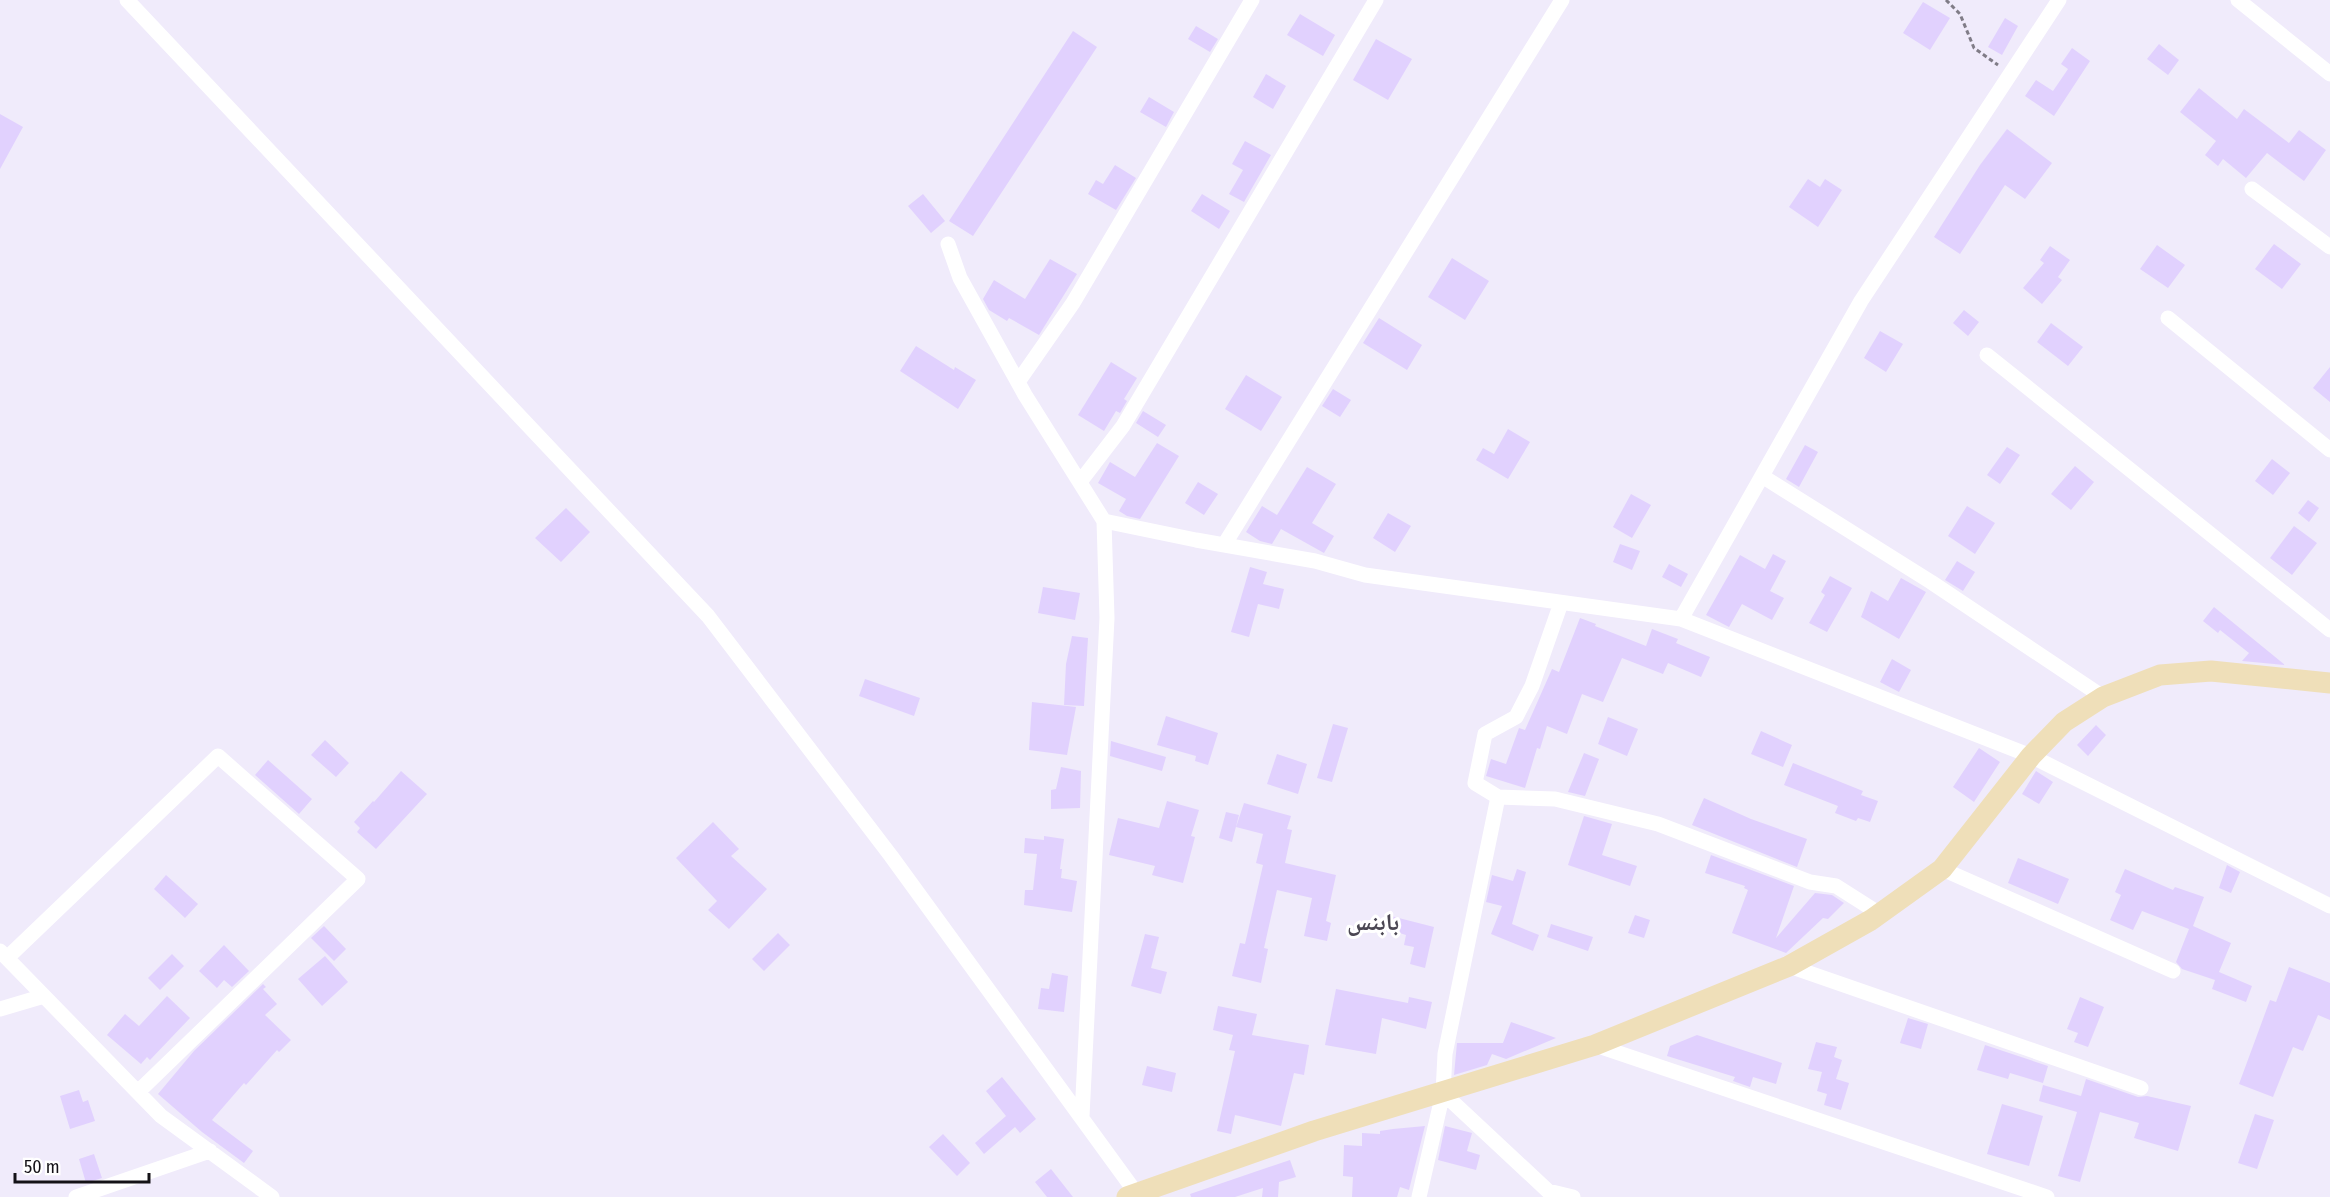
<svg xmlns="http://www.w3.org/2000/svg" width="2330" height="1197" font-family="'Fira Sans Condensed','Noto Naskh Arabic',sans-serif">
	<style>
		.building { fill: #e1d1fe }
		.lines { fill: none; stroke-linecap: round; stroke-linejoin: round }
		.path { stroke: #807c87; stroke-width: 3; stroke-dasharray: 4.5 3; stroke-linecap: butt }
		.street { stroke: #fff; stroke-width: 15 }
		.secondary { stroke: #efdfb9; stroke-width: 21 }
		.labels { text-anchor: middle; stroke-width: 6; stroke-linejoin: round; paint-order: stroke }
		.quarter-label { font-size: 24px; font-weight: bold; fill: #4b4753; stroke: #fff }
	</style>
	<rect width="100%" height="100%" fill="#f0ebfb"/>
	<path class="building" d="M1923,2L1950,18L1930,50L1903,33Z
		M1300,14L1335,35L1323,56L1287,35Z
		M2005,18L2018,26L2002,55L1988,47Z
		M1196,26L1218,39L1210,52L1188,39Z
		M1073,31L1097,47L973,236L949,221Z
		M1376,39L1412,59L1388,100L1353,80Z
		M2159,44L2179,60L2168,75L2147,59Z
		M2072,48L2090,61L2054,116L2025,96L2036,80L2053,91L2068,69L2061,64Z
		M1266,74L1286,86L1273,109L1253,97Z
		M2199,88L2237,119L2244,109L2289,143L2299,130L2326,150L2304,181L2267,153L2246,178L2223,159L2218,166L2205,155L2216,141L2180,112Z
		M1149,97L1174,112L1166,127L1140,112Z
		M0,114L23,127L0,169Z
		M2007,129L2052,163L2025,199L2005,185L1960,254L1934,237L1980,165Z
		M1245,141L1271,155L1244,202L1229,194L1243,170L1232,164Z
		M1115,165L1136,178L1116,210L1088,194L1096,180L1103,184Z
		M1808,179L1820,187L1825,179L1842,190L1818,227L1789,207Z
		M923,194L945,221L931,233L908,206Z
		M1202,194L1230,211L1219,229L1191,211Z
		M2274,244L2301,264L2282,289L2255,269Z
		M2157,245L2185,265L2168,288L2140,269Z
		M2050,246L2070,260L2058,277L2062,280L2042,304L2023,288L2044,263L2040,260Z
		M1452,258L1489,281L1465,320L1428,297Z
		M1050,259L1077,274L1039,335L1009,318L1007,321L989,310L983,299L994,280L1025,299Z
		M1964,310L1979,322L1968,336L1953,323Z
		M1379,318L1422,345L1407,370L1363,343Z
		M2051,323L2083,347L2068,366L2037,342Z
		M1880,331L1903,344L1886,372L1864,358Z
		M916,346L954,370L955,367L976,380L958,409L900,371Z
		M1111,362L1137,378L1124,399L1127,401L1120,413L1116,411L1104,431L1078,415Z
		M2330,367V402L2313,388Z
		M1246,375L1282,397L1261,431L1225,409Z
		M1333,389L1351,400L1340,417L1322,406Z
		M1143,411L1166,425L1158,437L1136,423Z
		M1508,429L1530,442L1508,479L1476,460L1483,448L1494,454Z
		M1157,443L1179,456L1140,519L1127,516L1119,511L1126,499L1098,483L1110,462L1135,477Z
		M1805,445L1818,452L1799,487L1786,479Z
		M2007,447L2020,455L2000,484L1987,475Z
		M2272,459L2290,473L2273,495L2255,481Z
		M2075,466L2094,482L2071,510L2051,494Z
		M1307,467L1336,484L1312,523L1334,536L1324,553L1281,529L1272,544L1260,541L1246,532L1262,506L1277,515Z
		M1198,482L1218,494L1204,515L1185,503Z
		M1631,494L1651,505L1632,538L1613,527Z
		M2308,500L2319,508L2309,522L2298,513Z
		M1967,506L1995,523L1975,554L1948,536Z
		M566,508L590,532L561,562L535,538Z
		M1388,513L1411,526L1395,552L1373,538Z
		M2294,526L2317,543L2292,575L2270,558Z
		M1620,544L1640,551L1632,570L1613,562Z
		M1773,554L1786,561L1770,591L1784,598L1772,620L1742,604L1729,627L1706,615L1740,555L1765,569Z
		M1957,561L1975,572L1963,591L1945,580Z
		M1669,564L1688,574L1681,587L1662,577Z
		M1250,567L1267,572L1263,584L1284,589L1279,609L1258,604L1249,637L1231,632Z
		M1830,576L1852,588L1827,632L1809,623L1825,595L1821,592Z
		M1901,578L1926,592L1899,639L1861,617L1871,591L1888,601Z
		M1043,587L1080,593L1075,620L1038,613Z
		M2214,607L2285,665L2242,661L2249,653L2220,630L2218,633L2203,621Z
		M1580,618L1596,624L1595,626L1646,646L1652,629L1678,639L1676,643L1710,657L1701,677L1668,663L1663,674L1622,658L1603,702L1582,694L1567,734L1547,726L1540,749L1537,748L1525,788L1486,776L1491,759L1506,764L1519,728L1525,730L1552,669L1559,672Z
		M1072,636L1088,638L1084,706L1064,705L1066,664Z
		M1892,659L1911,670L1899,692L1880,682Z
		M865,679L920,698L914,716L859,696Z
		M1032,702L1076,707L1067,755L1029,750Z
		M1166,716L1218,733L1208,765L1195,761L1196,756L1157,745Z
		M1608,717L1638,729L1627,756L1598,744Z
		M1333,724L1348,728L1332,782L1317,778Z
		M2096,725L2106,735L2088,756L2077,745Z
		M1761,731L1792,745L1783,767L1751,754Z
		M325,740L349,763L336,777L311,755Z
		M1111,741L1166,757L1162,771L1110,756Z
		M1979,748L2000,762L1974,802L1953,787Z
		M1584,753L1599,759L1585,796L1568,792Z
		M1277,754L1307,764L1298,794L1267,784Z
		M268,760L312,799L299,814L255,775Z
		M1793,763L1863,791L1861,795L1878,801L1870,822L1858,818L1856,821L1835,813L1838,806L1784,785Z
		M1061,767L1081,771L1080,808L1051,809V790L1056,789Z
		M401,771L427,794L376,849L357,832L360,828L354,822L373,801L374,802Z
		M2036,771L2053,782L2039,804L2022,794Z
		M1704,798L1751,819L1807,839L1797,867L1692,825Z
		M1167,801L1199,810L1191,836L1195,837L1183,883L1152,875L1155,866L1109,855L1118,818L1159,828Z
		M1244,803L1291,816L1287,829L1292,830L1285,863L1336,875L1326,921L1331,923L1327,941L1304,936L1312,898L1277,890L1264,948L1268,949L1261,983L1232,976L1240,943L1245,944L1263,865L1256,863L1263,834L1236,827Z
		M1226,812L1239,815L1232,842L1219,838Z
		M1584,816L1612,824L1602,855L1637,866L1630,886L1568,865Z
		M713,822L739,849L731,856L767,889L729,929L708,910L717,901L676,858Z
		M1044,836L1064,839L1060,869H1062L1061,878L1077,881L1072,912L1024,905L1025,890H1033L1037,854L1024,853L1025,838L1044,840Z
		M1711,855L1794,886L1776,938L1815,893L1832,895L1844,903L1828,919L1823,918L1786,953L1732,933L1748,890L1744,888L1745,886L1705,873Z
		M2018,858L2069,879L2058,904L2008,883Z
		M2227,865L2240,872L2231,893L2219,888Z
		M1517,869L1526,872L1512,924L1539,935L1533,951L1491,934L1502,906L1486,902L1492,875L1513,881Z
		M2125,869L2173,890L2175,887L2204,897L2193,926L2231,943L2219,972L2252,986L2246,1002L2212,989L2215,980L2182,969L2176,962L2189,929L2142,911L2133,930L2110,920L2121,895L2115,892Z
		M166,875L198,904L185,918L154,889Z
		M1387,915L1434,927L1425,968L1410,964L1414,947L1404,945L1406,935L1383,928Z
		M1635,915L1650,920L1644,938L1628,933Z
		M1551,924L1593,937L1588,951L1547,937Z
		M324,926L346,949L334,961L311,938Z
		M778,933L790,945L764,971L752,959Z
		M1145,934L1159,937L1151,968L1167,972L1161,994L1131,986Z
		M224,945L249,971L232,987L224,980L217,988L199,971Z
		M172,954L184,966L160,990L148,978Z
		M325,956L348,982L322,1006L298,979Z
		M2289,967L2330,983V1020L2318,1015L2303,1051L2293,1047L2273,1097L2239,1084L2270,1000L2276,1002Z
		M1052,973L1068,976L1064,1012L1038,1009L1041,988L1049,989Z
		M263,984L266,987L263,989L277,1004L265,1015L291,1040L279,1052L277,1050L246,1085L244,1083L212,1120L253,1151L244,1163L202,1132L158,1094L194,1051Z
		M1336,989L1408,1003L1409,997L1432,1002L1426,1029L1382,1018L1376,1054L1325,1045Z
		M167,996L190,1018L150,1060L147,1057L141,1064L107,1035L125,1014L139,1026Z
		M2080,997L2104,1007L2088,1047L2074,1042L2078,1033L2067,1029Z
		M1218,1006L1257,1014L1252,1035L1309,1045L1304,1075L1294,1073L1281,1126L1235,1115L1231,1134L1217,1131L1235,1051L1229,1050L1233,1035L1213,1030Z
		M1908,1018L1928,1024L1921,1049L1900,1043Z
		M1511,1022L1556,1038L1506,1059L1492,1054L1487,1065L1454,1075L1457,1043H1503Z
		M1697,1035L1782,1063L1776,1084L1753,1077L1750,1087L1733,1081L1735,1077L1667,1056L1670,1046Z
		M1816,1042L1837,1047L1834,1057L1842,1060L1836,1079L1849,1083L1841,1110L1824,1105L1827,1094L1817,1091L1822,1072L1808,1069Z
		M1985,1045L2048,1066L2043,1083L2010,1073L2008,1079L1977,1070Z
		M1147,1066L1176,1073L1172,1092L1142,1085Z
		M1002,1077L1036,1119L1020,1133L1015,1127L984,1154L975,1143L1006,1116L986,1091Z
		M2086,1079L2138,1097L2147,1096L2191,1106L2178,1151L2134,1138L2139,1123L2100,1112L2080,1182L2058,1176L2077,1112L2039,1101L2043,1085L2081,1096Z
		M79,1090L83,1102L88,1100L95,1121L70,1129L60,1096Z
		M2002,1104L2043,1116L2029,1166L1987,1154Z
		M2255,1114L2274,1120L2257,1169L2238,1163Z
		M1425,1126L1409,1190L1400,1187L1397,1197H1352L1353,1177L1343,1176L1344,1145L1362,1146V1133L1380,1134V1131L1393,1129Z
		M1445,1126L1472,1133L1467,1151L1480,1155L1476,1170L1438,1160Z
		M943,1134L970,1163L957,1176L929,1147Z
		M94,1154L102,1178L86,1183L79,1159Z
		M1290,1160L1296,1177L1279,1182L1278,1197H1262L1263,1188L1235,1197H1191L1190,1194Z
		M1051,1169L1073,1197H1047L1035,1182Z"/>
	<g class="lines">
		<path class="path" d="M1946,0L1960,14L1974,48L1998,65"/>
		<path class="street" d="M127,0L708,616L891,856L1139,1197
			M2238,0L2330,74
			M2252,189L2330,247
			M948,244L960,278L1025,395L1104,521L1107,618L1082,1116
			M2168,318L2330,450
			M1987,355L2330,630
			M1018,382L1073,303L1252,0
			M1762,476L1931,582L2103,697
			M1080,482L1123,426L1376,0
			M1104,521L1196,540L1315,561L1365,575L1681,619L2031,756L2330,906
			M1224,545L1562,0
			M1681,619L1861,301L2059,0
			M1498,797L1555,799L1658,824L1810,882L1836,886L1880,914
			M1942,869L2173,971
			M0,951L161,1116L272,1197
			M7,958L218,756L358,879L138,1092
			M1789,966L2141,1088
			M0,1009L44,996
			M1595,1045L2047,1197
			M1443,1093L1548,1191L1573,1197
			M76,1197L210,1151
			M1419,1197L1443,1093L1445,1054L1498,797L1475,783L1485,734L1516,717L1532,686L1561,603"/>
		<path class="secondary" d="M1127,1197L1314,1131L1595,1045L1789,966L1871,920L1942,869L2031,756L2064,722L2103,697L2160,675L2211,671L2330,683"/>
	</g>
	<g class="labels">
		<g class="quarter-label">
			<text x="1373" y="930">بابنس</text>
		</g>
	</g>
	<path d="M15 1173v9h134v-9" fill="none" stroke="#141217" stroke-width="3"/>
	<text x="24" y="1173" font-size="18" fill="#141217" stroke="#ffffff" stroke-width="4.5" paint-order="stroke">50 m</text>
</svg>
